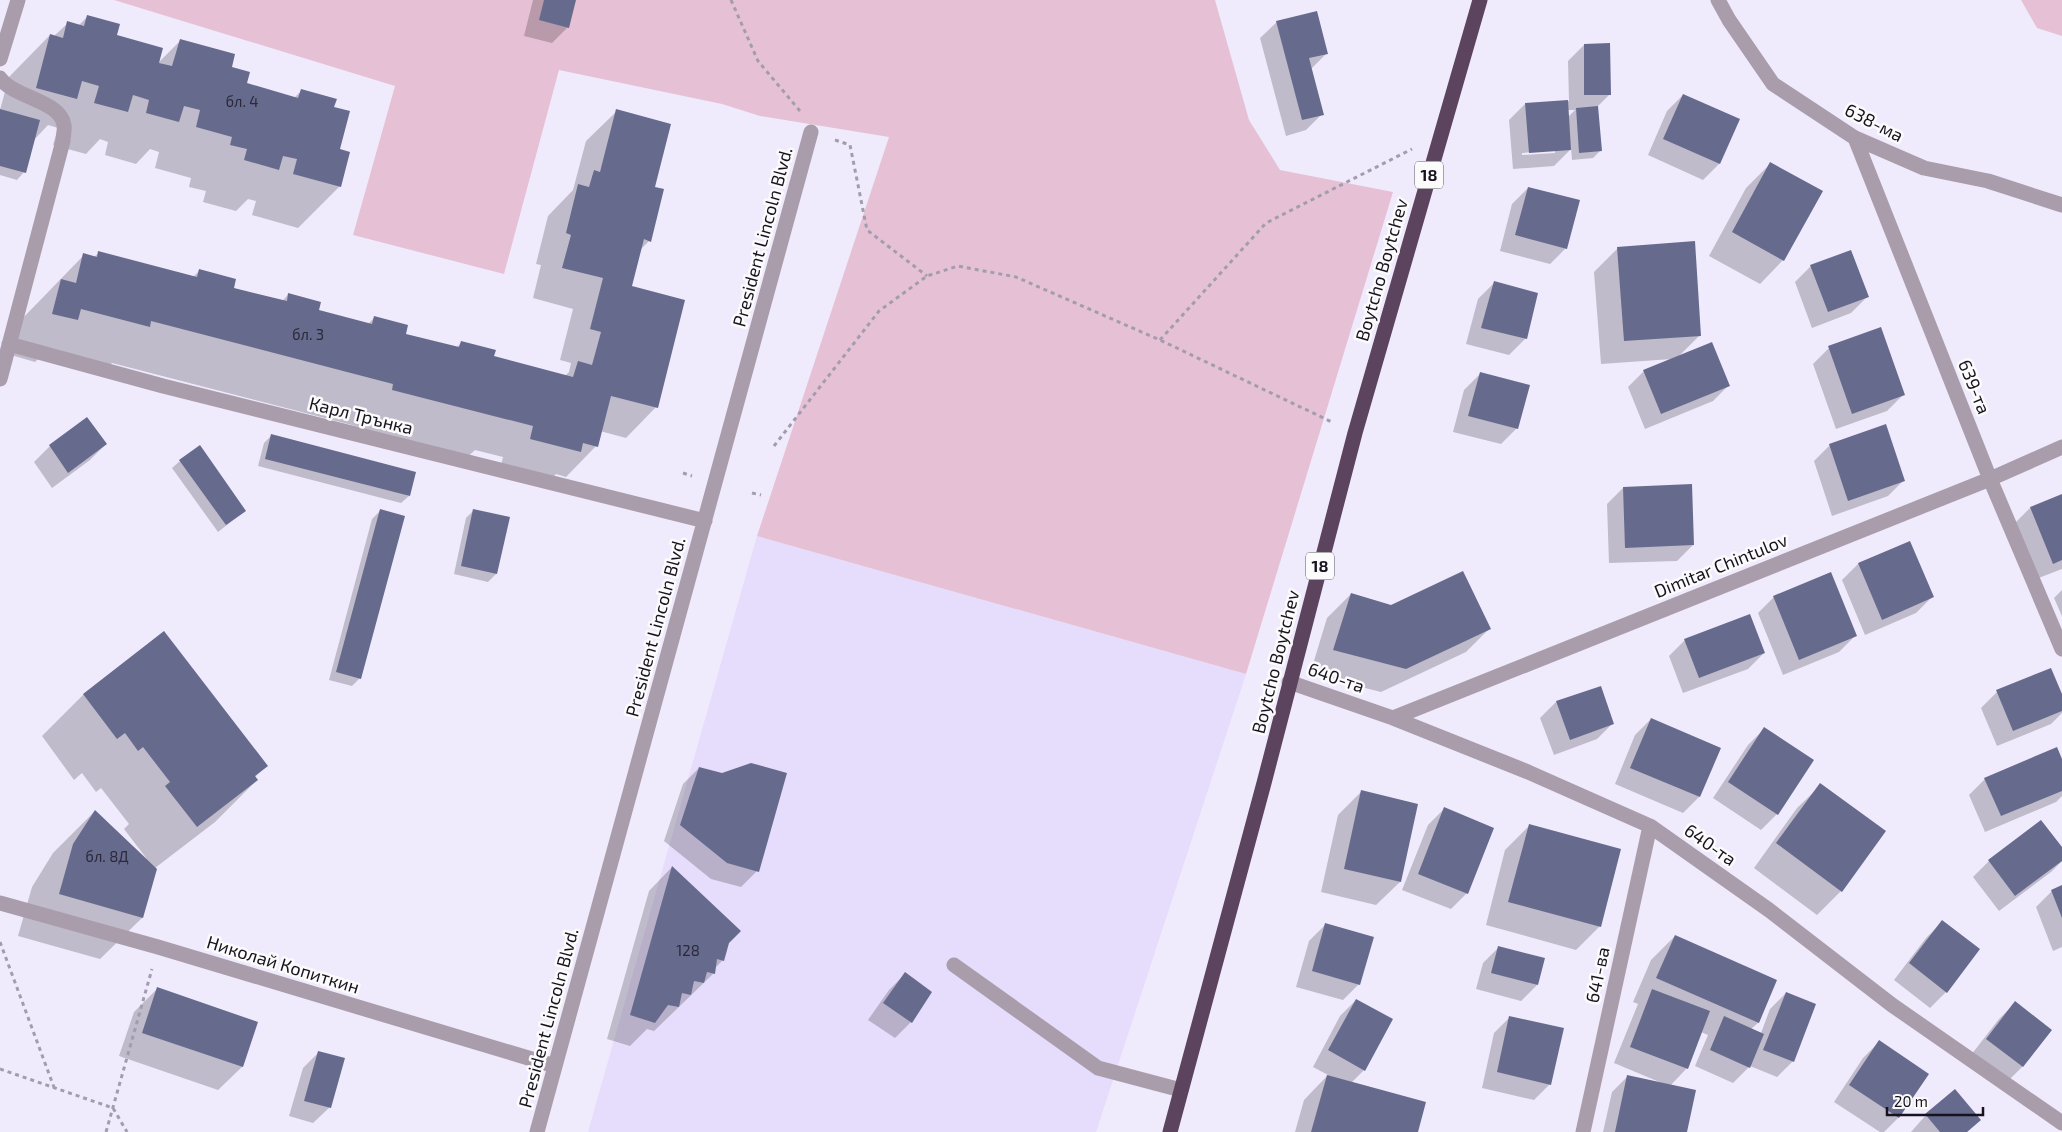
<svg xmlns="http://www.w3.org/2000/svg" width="2062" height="1132" font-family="'Exo 2',sans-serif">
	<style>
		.built { fill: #e6dcfb }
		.green { fill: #e6c1d5 }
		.shadow { fill: #0003; fill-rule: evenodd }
		.building { fill: #666b8d }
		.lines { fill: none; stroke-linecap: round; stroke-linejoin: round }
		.path { stroke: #a29dad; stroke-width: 3; stroke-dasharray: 4 4; stroke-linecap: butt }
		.lane { stroke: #aa9dab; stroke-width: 15 }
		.street { stroke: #aa9dab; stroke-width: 15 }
		.highway { stroke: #5c445f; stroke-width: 15 }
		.labels { text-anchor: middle; stroke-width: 5; stroke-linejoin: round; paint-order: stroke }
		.number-label { font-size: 15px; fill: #2b293a }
		.shield { fill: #fbfbfb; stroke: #5b5960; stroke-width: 1 }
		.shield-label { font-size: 16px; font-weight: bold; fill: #17131e }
		.street-label { font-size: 18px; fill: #17131e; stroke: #fbfbfb }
	</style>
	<rect width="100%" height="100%" fill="#f0eafd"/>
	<path class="built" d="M757,536L1246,674L1096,1132H588Z"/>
	<path class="green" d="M114,0H1215L1249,120L1280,170L1393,192L1246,674L757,536L889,137L760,116L722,104L559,70L504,274L353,235L395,86Z
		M2021,0H2062V36L2037,28Z"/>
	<path class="shadow" d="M533,0H575L568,27L552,43L524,36Z
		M87,17L157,64L180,41L230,68L245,84L294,98L301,91L333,108L340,186L298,228L252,215L256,201L248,199L236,211L203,202L206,191L189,187L191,178L155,168L159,152L150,149L136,164L105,155L108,142L100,139L86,154L53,145L58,128L48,125L34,140L24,172L17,180L0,175V110L9,77L50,35L54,36L68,23L78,26Z
		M1277,22L1327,53L1311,69L1322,114L1306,130L1286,136L1260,38Z
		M1584,45L1610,94L1597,107L1600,151L1593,158L1572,160L1571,149L1554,166L1513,169L1509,120L1525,104L1569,101L1568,61ZM1568,110H1575L1568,117ZM1555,150V153L1522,155V153Z
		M1683,95L1738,120L1719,164L1703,180L1648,155L1667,111Z
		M617,111L654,188L649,241L639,251L630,287L656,407L626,438L600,431L596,446L566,477L556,474L549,482L500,469L503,457L475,450L463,461L352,425L112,363L107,368L45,352L35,362L11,355L19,322L84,255L94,257L99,253L193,277L199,271L232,289L282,301L289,294L317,311L368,324L375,317L405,335L456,348L462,342L493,357L565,376L569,372L571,363L560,360L573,309L533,298L541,265L536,264L548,216L573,190L586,141Z
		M1770,164L1783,260L1760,284L1709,256L1746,188Z
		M1528,188L1566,248L1550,264L1500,251L1512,204Z
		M1618,248L1700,335L1678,357L1729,385L1713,401L1645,429L1628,387L1644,371L1672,359L1601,364L1594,272Z
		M1811,266L1867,297L1851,313L1812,328L1795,282Z
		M1494,283L1537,294L1525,339L1509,355L1466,344L1478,299Z
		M1829,348L1903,395L1887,411L1836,429L1813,364Z
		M1480,374L1517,428L1501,444L1453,432L1464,390Z
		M272,435L409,496L401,503L258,466L264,443Z
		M106,444L90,460L52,488L34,462L50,446Z
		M1830,445L1904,480L1888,496L1832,516L1814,461Z
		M180,461L245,511L218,532L172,468Z
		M1623,488L1693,545L1677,561L1609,563L1607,504Z
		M2062,495V569L2036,579L2014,524L2030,508Z
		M474,510L508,518L496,574L488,582L454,574L466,518Z
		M380,511L360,678L352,686L329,680L372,519Z
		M1909,543L1932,597L1916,613L1865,635L1842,580L1858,564Z
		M2062,590V616L2054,598Z
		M1351,594L1391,607L1489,629L1466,652L1381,692L1310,674L1327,618Z
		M1774,597L1855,636L1839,652L1783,675L1758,613Z
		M164,633L266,766L255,777L257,780L215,822L155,868L142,918L100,959L18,936L32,887L53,853L95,811L147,859L124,829L129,824L101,788L96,792L82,773L74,780L42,736L83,695Z
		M1685,640L1764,653L1748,669L1683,693L1669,656Z
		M1600,687L1613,723L1597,739L1554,755L1540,718L1556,702Z
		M1997,692L2062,697V713L2051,724L1997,746L1981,708Z
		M1651,719L1720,748L1699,797L1683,813L1615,784L1635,735Z
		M1764,729L1777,814L1761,830L1713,798L1748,745Z
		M2062,762V796L2056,802L1985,832L1969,795L1985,779Z
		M699,768L722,775L757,871L741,887L711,879L664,841L683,784Z
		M1821,785L1884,832L1841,891L1817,915L1754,868L1797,808Z
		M1362,791L1400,882L1376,905L1321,892L1338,815Z
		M1444,809L1467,893L1451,909L1402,890L1428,825Z
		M1529,826L1600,926L1576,950L1486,925L1505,850Z
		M2062,849V861L2051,872L1999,911L1973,877L1989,861Z
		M672,867L728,942L723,960L714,969V973L654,1031L647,1029L630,1046L607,1039L649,891Z
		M2062,887V947L2053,951L2036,907L2052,891Z
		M1942,922L1946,992L1930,1008L1894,980L1926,938Z
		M1325,925L1359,984L1343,1000L1296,987L1309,941Z
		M1675,936L1776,981L1758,1023L1751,1029L1761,1033L1770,1009L1786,993L1793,1061L1777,1077L1750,1066L1733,1083L1695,1066L1708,1035L1701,1032L1687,1068L1670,1086L1685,1132H1603L1612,1092L1628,1076L1669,1086L1614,1063L1638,1004L1633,1002L1651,960Z
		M1499,947L1537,985L1521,1001L1476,989L1483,963Z
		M905,974L930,992L911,1022L895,1038L868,1020L889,990Z
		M157,989L256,1022L242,1067L218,1090L119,1056L134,1012Z
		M1356,1000L1364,1070L1351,1083L1416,1132H1295L1304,1100L1328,1075L1313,1067L1340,1016Z
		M2015,1003L2050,1031L2022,1067L2006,1083L1971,1055L1999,1019Z
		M1510,1017L1550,1084L1534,1100L1482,1088L1494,1033Z
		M1879,1042L1927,1074L1898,1118L1884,1132H1880L1834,1102L1863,1058Z
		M319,1052L330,1107L313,1123L289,1116L303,1068Z
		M1954,1091L1979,1120L1967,1132H1911L1926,1115Z"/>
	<path class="building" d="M544,0H576L569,28L539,20Z
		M1317,11L1328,54L1309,58L1324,115L1302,120L1276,21Z
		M87,15L120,24L117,35L163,48L159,63L172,66L180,39L235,54L232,67L250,72L247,83L298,98L301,89L337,99L334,107L350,111L340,149L350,152L341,187L293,174L297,159L283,156L279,170L244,160L247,149L230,145L232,137L196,127L200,110L184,106L179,122L146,113L149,100L133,95L128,112L94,103L99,86L82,81L77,99L36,88L50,34L63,38L67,21L84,26Z
		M1610,43L1611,95H1584V44Z
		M1683,94L1740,119L1720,164L1663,139Z
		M1568,100L1571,150L1529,153L1525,103Z
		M1598,106L1602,151L1579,153L1576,108Z
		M0,109L40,120L26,173L0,166Z
		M616,109L671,124L655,187L664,189L651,242L644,239L632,286L685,300L658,408L611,396L598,447L583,443L581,452L530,439L533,426L392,390L393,384L151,321L150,327L81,309L78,320L52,314L61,279L76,283L83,253L97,257L98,251L197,277L199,269L236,279L234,288L287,301L288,293L321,302L319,310L372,324L374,316L408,325L406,334L459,347L461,341L496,350L494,356L573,377L578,361L592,365L601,332L590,329L603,278L562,268L571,235L566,233L578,184L589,187L594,170L600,172Z
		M1770,162L1823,191L1784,261L1732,232Z
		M1528,187L1580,200L1567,249L1515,235Z
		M1695,241L1701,336L1624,341L1617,247Z
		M1851,250L1869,297L1828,312L1810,265Z
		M1494,281L1538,293L1527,339L1481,328Z
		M1881,327L1905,395L1852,414L1828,346Z
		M1712,342L1730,386L1661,414L1643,370Z
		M1480,372L1530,385L1518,429L1468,416Z
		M87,417L107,444L68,473L49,445Z
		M1886,424L1905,481L1848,501L1829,444Z
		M271,434L416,472L410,496L265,459Z
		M200,445L246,511L226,525L179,460Z
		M1692,484L1694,545L1625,548L1623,487Z
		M2062,494V560L2053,564L2030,507Z
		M380,509L405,516L361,679L336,672Z
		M473,509L510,517L497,574L461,566Z
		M1910,541L1934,597L1882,620L1858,563Z
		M1463,571L1491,629L1406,669L1333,650L1351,593L1391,605Z
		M1831,572L1857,636L1799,660L1773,596Z
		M1750,614L1765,653L1699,678L1684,639Z
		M164,631L268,766L255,776L258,780L197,827L165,786L170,782L143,747L138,751L125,733L117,739L83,694Z
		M2051,668L2062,694V711L2013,731L1996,690Z
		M1601,686L1614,724L1570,740L1556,701Z
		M1651,718L1721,748L1700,797L1630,768Z
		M1764,727L1814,760L1778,815L1728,782Z
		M2057,747L2062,759V791L2001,816L1984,778Z
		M751,763L787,773L759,872L727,863L680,825L699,767L722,773Z
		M1820,783L1886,831L1842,892L1776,843Z
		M1361,790L1418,804L1401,882L1344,869Z
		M1444,807L1494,828L1468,894L1418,874Z
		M95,810L157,869L143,918L59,894L73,844Z
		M2041,820L2062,847V861L2015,896L1988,860Z
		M1529,824L1621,849L1601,927L1508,902Z
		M672,866L741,931L729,943L724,961L717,959L715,974L707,972L704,983L694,981L691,995L682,993L679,1007L668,1005L655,1023L630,1015Z
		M2062,885V918L2051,890Z
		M1942,920L1980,949L1947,993L1909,963Z
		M1325,923L1374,937L1360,985L1312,971Z
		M1675,935L1777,980L1759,1023L1656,978Z
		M1498,946L1545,958L1538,985L1491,973Z
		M905,972L932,992L912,1023L883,1003Z
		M157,987L258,1022L243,1067L142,1033Z
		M1652,989L1710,1011L1688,1069L1630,1047Z
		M1786,992L1816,1004L1794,1062L1763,1050Z
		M1356,999L1393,1019L1365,1071L1328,1050Z
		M2015,1001L2052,1030L2023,1067L1986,1039Z
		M1509,1016L1564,1028L1551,1085L1497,1072Z
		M1724,1016L1764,1034L1750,1068L1710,1050Z
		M1879,1040L1929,1074L1899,1118L1849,1085Z
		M318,1051L345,1058L331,1108L304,1101Z
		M1327,1075L1426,1102L1418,1132H1311Z
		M1627,1075L1696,1090L1687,1132H1615Z
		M1955,1089L1981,1120L1967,1132H1940L1925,1114Z"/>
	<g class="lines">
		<path class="path" d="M731,0L758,61L800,111
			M835,140L850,145L867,230L927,276
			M1160,340L1266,223L1412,149
			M774,446L879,311L927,276L958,266L1016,277L1160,340L1334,423
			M683,473L692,476
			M752,493L761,495
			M0,942L55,1090
			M0,1069L113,1108L127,1132
			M106,1132L152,969"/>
		<path class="lane" d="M954,965L1098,1068L1181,1090"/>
		<path class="street" d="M1718,0L1729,20L1773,84L1855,138L1924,168L1988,181L2062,205
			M0,59L18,0
			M0,78C14,98 60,100 64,125C65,130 63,136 63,141L0,379
			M1855,138L1990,479L2062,649
			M9,344L163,386L705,521
			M1289,682L1393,718L1528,772L1650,826L1769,910L1892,1005L2062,1123
			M1393,718L1990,479L2062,447
			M0,903L158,947L555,1066
			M537,1132L811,132
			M1583,1132L1650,826"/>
		<path class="highway" d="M1170,1132L1264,783L1355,433L1480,0"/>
	</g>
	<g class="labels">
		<g class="number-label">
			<text x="242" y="107">бл. 4</text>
			<text x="308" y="340">бл. 3</text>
			<text x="107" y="862">бл. 8Д</text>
			<text x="688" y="956">128</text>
		</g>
		<g class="shield">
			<rect x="1415" y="161.5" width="28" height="27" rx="4"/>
			<rect x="1306" y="552.5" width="28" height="27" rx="4"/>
		</g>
		<g class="shield-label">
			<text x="1429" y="181">18</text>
			<text x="1320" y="572">18</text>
		</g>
		<g class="street-label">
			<text transform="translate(1874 123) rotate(27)" y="6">638-ма</text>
			<text transform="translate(763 237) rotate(-75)" y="6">President Lincoln Blvd.</text>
			<text transform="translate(1382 270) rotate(-74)" y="6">Boytcho Boytchev</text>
			<text transform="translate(1974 387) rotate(68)" y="6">639-та</text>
			<text transform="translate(361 416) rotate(14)" y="6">Карл Трънка</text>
			<text transform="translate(1721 566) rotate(-22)" y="6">Dimitar Chintulov</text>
			<text transform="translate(656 627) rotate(-75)" y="6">President Lincoln Blvd.</text>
			<text transform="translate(1276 662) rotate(-76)" y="6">Boytcho Boytchev</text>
			<text transform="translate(1336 678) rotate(19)" y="6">640-та</text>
			<text transform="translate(1710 845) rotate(35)" y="6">640-та</text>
			<text transform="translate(283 965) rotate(17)" y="6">Николай Копиткин</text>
			<text transform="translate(1598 975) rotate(-78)" y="6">641-ва</text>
			<text transform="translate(549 1018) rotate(-75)" y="6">President Lincoln Blvd.</text>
		</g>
	</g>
	<path d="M1887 1107v8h96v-8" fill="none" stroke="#17131e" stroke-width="2.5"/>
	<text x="1894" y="1107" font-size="15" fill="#17131e" stroke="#fbfbfb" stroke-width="4" paint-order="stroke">20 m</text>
</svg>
